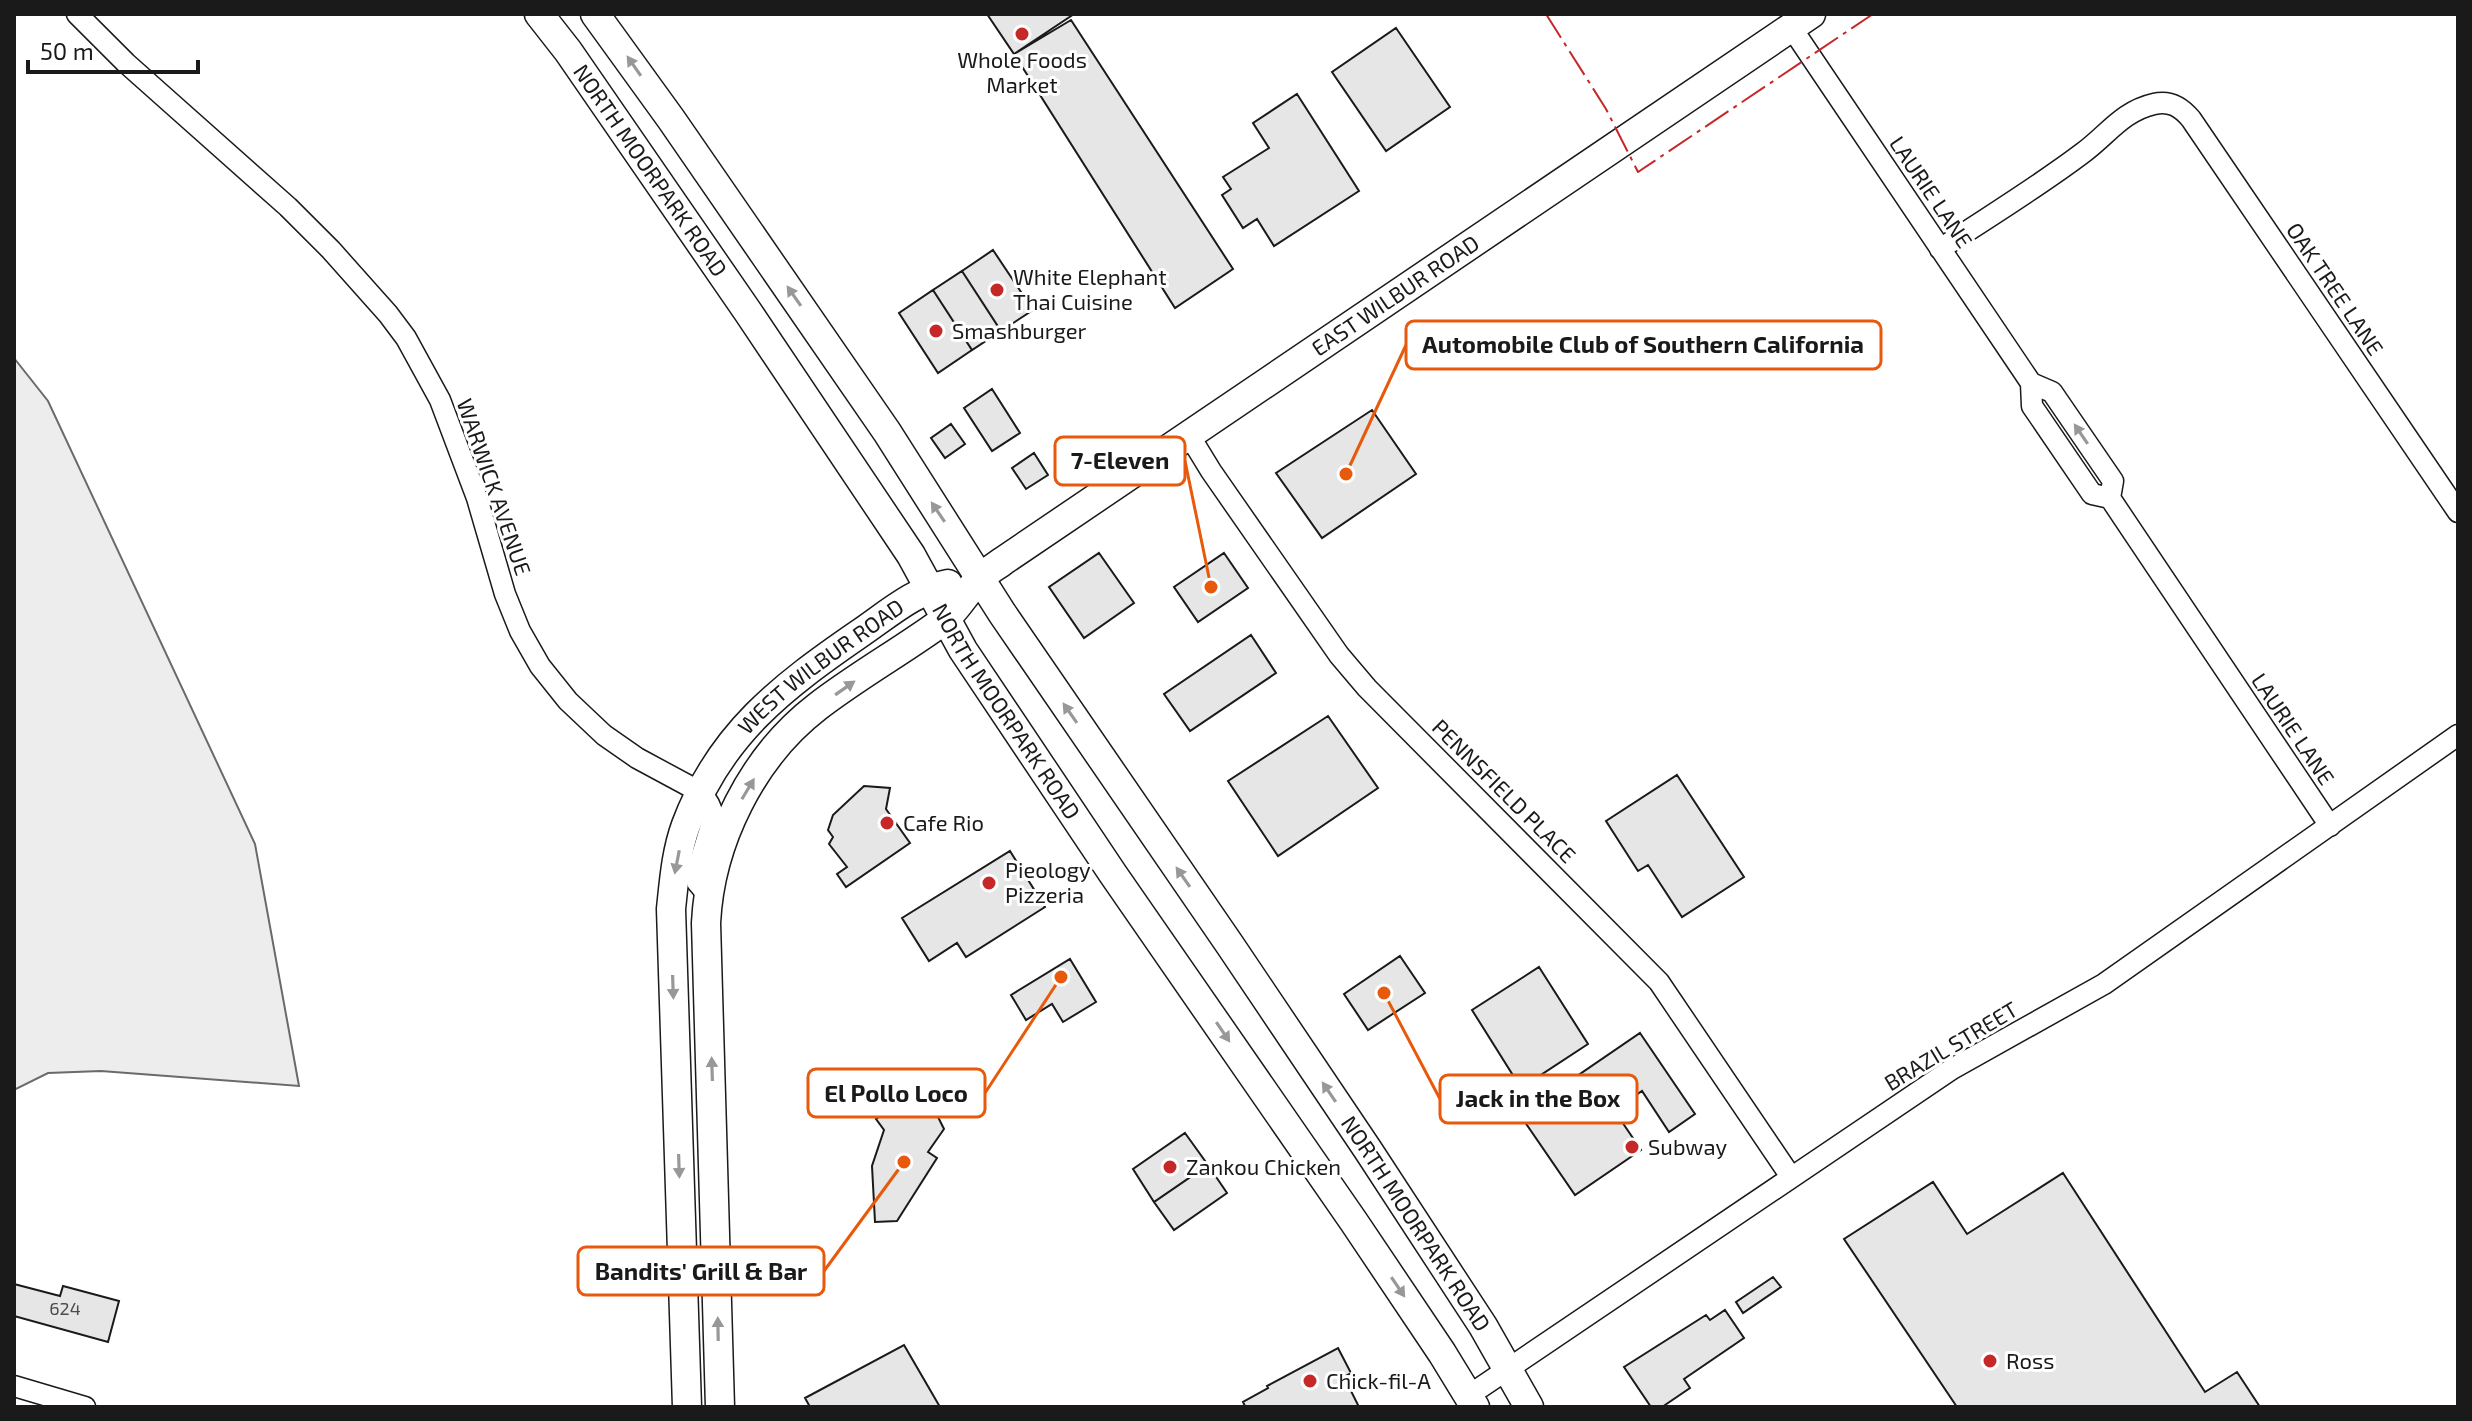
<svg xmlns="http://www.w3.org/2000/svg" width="2472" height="1421" font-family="'Exo 2',sans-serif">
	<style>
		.green { fill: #ededed; stroke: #6a6a6a; stroke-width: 2 }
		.building { fill: #e6e6e6; stroke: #1a1a1a; stroke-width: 2 }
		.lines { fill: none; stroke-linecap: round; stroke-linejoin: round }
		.street-casing { stroke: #1a1a1a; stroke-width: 23 }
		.secondary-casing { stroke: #1a1a1a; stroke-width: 31 }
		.street { stroke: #fff; stroke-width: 20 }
		.secondary { stroke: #fff; stroke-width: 28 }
		.power { stroke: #c62828; stroke-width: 2; stroke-dasharray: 28 6 4 6; stroke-linecap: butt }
		.oneway { fill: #989898 }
		.poi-dot { fill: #c62828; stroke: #fff; stroke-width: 3 }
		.labels { text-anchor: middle; stroke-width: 6; stroke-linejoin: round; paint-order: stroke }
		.number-label { font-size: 18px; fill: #4d4d4d }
		.poi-label { font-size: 22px; fill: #1a1a1a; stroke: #fff; text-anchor: start }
		.street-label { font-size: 22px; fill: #1a1a1a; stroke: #fff }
		.leader { fill: none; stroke: #e8590c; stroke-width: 3 }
		.callout-dot { fill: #e8590c; stroke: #fff; stroke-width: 3 }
		.callout { fill: #fff; stroke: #e8590c; stroke-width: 3 }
		.callout-label { font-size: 24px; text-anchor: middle; font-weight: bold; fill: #1a1a1a }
	</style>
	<rect width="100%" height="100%" fill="#fff"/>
	<path class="green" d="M14,358L48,401L255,844L299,1086L101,1071L48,1073L14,1090Z"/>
	<path class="building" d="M987,14H1074L1014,54Z
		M1071,20L1233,269L1175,308L1014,54Z
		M1396,28L1450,107L1386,151L1332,72Z
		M1297,94L1359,191L1274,246L1257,219L1243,228L1222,195L1231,189L1223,177L1269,148L1253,123Z
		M993,250L1033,310L1001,331L962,271Z
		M962,271L1001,331L972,350L933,290Z
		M933,290L972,350L938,373L899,313Z
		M992,389L1020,433L992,451L964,408Z
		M1372,410L1416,474L1322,538L1276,473Z
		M951,424L965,444L945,458L931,438Z
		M1034,453L1048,475L1026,489L1012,468Z
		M1099,553L1134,603L1084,638L1049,587Z
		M1224,553L1248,588L1198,622L1174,587Z
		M1251,635L1276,673L1190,731L1164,694Z
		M1328,716L1378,788L1278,856L1228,781Z
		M1677,775L1744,877L1682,917L1648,865L1638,871L1606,821Z
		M864,786L890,788L886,809L910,843L846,887L837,874L847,867L829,844L833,837L828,830L833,815Z
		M1010,851L1045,907L966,957L957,943L929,961L902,918Z
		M1400,956L1425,993L1368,1030L1344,994Z
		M1070,959L1096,1002L1063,1022L1052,1004L1026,1020L1011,995Z
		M1539,967L1588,1044L1521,1088L1472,1010Z
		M1640,1033L1695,1114L1669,1132L1642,1091L1614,1110L1641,1150L1575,1195L1520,1115Z
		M939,1099L935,1111L944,1129L928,1152L937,1158L897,1221L875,1222L872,1166L884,1130L876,1119L901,1101Z
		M1185,1133L1208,1165L1154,1202L1133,1169Z
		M1208,1165L1227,1193L1174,1230L1154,1202Z
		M2063,1173L2205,1392L2237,1372L2260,1407H1957L1844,1239L1933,1182L1967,1234Z
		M1773,1277L1781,1287L1743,1313L1736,1302Z
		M14,1284L60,1296L63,1286L119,1301L108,1342L14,1316Z
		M1725,1310L1744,1338L1684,1379L1690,1388L1662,1407H1651L1624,1367L1706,1315L1710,1320Z
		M904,1345L940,1407H810L805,1398Z
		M1338,1348L1351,1373L1344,1377L1359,1407H1243L1245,1406L1243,1402L1268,1388L1267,1386Z"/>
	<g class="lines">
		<g class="street-casing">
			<path id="street" d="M77,14L126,63L288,207L331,250L388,314L406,338L440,400L477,498L505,594L520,631L540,666L568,701L604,735L637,758L702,793L709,804L714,816L700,862L697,882L708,895
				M1791,27L2031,383L2032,406L2092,494L2110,498
				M1940,249C1988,217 2038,187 2084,152C2108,134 2123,111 2154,104C2170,100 2181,107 2191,119L2458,512
				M2031,383L2052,392L2113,481L2110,498L2330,826
				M1189,435L1211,471L1339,655L1367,688L1659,982L1791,1177
				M14,1386L85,1407
				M1468,1396L1952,1069L2104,984L2458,735"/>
		</g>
		<g class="secondary-casing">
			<g id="secondary">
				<path id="s1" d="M539,14L568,51L748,312L911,555L963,650L1113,874L1354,1222L1442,1353L1475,1407"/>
				<path id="s2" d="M595,14L671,119L887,432L1002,613L1230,945L1368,1150L1483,1326L1529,1407"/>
				<path id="s3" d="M687,1407L671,909C674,881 676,852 686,825C720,734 782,687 859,634C887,615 915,590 948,584"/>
				<path id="s4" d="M720,1407L706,923C710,842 752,757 817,707C857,676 902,651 943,621C957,610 966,592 979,579C986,572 995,567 1003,561L1811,14"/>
			</g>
		</g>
		<use href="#street" class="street"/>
		<use href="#secondary" class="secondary"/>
		<path class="power" d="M1546,14L1606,109L1638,172L1873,14"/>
	</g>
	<defs><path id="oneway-solid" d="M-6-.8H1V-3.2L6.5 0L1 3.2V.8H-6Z" transform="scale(2)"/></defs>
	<g class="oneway">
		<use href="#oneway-solid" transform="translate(634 66) rotate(-125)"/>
		<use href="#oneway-solid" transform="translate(794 296) rotate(-125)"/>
		<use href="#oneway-solid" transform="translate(2081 434) rotate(-124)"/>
		<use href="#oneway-solid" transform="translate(938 512) rotate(-124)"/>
		<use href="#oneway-solid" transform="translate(845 688) rotate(-35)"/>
		<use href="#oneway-solid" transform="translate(1070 713) rotate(-125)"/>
		<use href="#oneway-solid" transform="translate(748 789) rotate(-59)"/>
		<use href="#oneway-solid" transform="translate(677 862) rotate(101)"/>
		<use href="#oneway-solid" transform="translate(1183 877) rotate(-125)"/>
		<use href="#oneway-solid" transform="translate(673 987) rotate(88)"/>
		<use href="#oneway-solid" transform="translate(1223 1032) rotate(56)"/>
		<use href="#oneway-solid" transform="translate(712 1069) rotate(-92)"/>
		<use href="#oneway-solid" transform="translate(1329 1092) rotate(-124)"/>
		<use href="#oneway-solid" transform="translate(679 1166) rotate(88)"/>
		<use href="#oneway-solid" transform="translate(1398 1287) rotate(56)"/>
		<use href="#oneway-solid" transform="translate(718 1329) rotate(-91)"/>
	</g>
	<g class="poi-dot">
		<circle cx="1022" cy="34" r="8"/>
		<circle cx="997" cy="290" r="8"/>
		<circle cx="936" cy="331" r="8"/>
		<circle cx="887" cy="823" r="8"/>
		<circle cx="989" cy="883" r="8"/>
		<circle cx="1632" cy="1147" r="8"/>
		<circle cx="1170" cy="1167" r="8"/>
		<circle cx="1990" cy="1361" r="8"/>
		<circle cx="1310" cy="1381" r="8"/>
	</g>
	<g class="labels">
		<g class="number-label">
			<text x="65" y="1315">624</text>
		</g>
		<g class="poi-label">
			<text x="1022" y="68" text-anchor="middle">Whole Foods<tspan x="1022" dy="25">Market</tspan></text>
			<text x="1013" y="285">White Elephant<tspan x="1013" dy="25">Thai Cuisine</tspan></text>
			<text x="952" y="339">Smashburger</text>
			<text x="903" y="831">Cafe Rio</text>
			<text x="1005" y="878">Pieology<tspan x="1005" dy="25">Pizzeria</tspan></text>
			<text x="1648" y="1155">Subway</text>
			<text x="1186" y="1175">Zankou Chicken</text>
			<text x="2006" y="1369">Ross</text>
			<text x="1326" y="1389">Chick-fil-A</text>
		</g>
		<g class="street-label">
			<text dy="8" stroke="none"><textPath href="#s1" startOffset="192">NORTH MOORPARK ROAD</textPath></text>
			<text transform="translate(1931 192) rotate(56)" y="8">LAURIE LANE</text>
			<text transform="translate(2335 289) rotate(56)" y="8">OAK TREE LANE</text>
			<text dy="8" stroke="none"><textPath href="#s4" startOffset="1446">EAST WILBUR ROAD</textPath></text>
			<text transform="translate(494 487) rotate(71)" y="8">WARWICK AVENUE</text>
			<text dy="8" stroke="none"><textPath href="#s3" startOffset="796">WEST WILBUR ROAD</textPath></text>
			<text dy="8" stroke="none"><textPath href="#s1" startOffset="840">NORTH MOORPARK ROAD</textPath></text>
			<text transform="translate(2293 729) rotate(56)" y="8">LAURIE LANE</text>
			<text transform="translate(1504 791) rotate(45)" y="8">PENNSFIELD PLACE</text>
			<text transform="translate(1951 1046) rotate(-31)" y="8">BRAZIL STREET</text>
			<text dy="8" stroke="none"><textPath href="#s2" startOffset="1462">NORTH MOORPARK ROAD</textPath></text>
		</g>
	</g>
	<path class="leader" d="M1346 474L1406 345M1211 587L1185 461M1061 977L985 1093M1384 993L1440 1099M904 1162L824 1271"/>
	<g class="callout-dot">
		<circle cx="1346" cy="474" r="8"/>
		<circle cx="1211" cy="587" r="8"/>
		<circle cx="1061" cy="977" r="8"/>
		<circle cx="1384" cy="993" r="8"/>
		<circle cx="904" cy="1162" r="8"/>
	</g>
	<g class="callout">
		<rect x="1406" y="321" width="475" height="48" rx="8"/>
		<rect x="1055" y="437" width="130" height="48" rx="8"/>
		<rect x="808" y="1069" width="177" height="48" rx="8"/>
		<rect x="1440" y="1075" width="197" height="48" rx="8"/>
		<rect x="578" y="1247" width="246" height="48" rx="8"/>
	</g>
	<g class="callout-label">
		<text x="1643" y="353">Automobile Club of Southern California</text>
		<text x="1120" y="469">7-Eleven</text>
		<text x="896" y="1102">El Pollo Loco</text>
		<text x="1538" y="1107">Jack in the Box</text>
		<text x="701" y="1280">Bandits' Grill &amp; Bar</text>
	</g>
	<rect width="2472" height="1421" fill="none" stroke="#1a1a1a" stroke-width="32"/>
	<path d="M28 60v12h170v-12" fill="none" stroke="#1a1a1a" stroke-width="4"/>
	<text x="40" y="60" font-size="24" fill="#1a1a1a" stroke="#ffffff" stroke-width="6" paint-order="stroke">50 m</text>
</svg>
